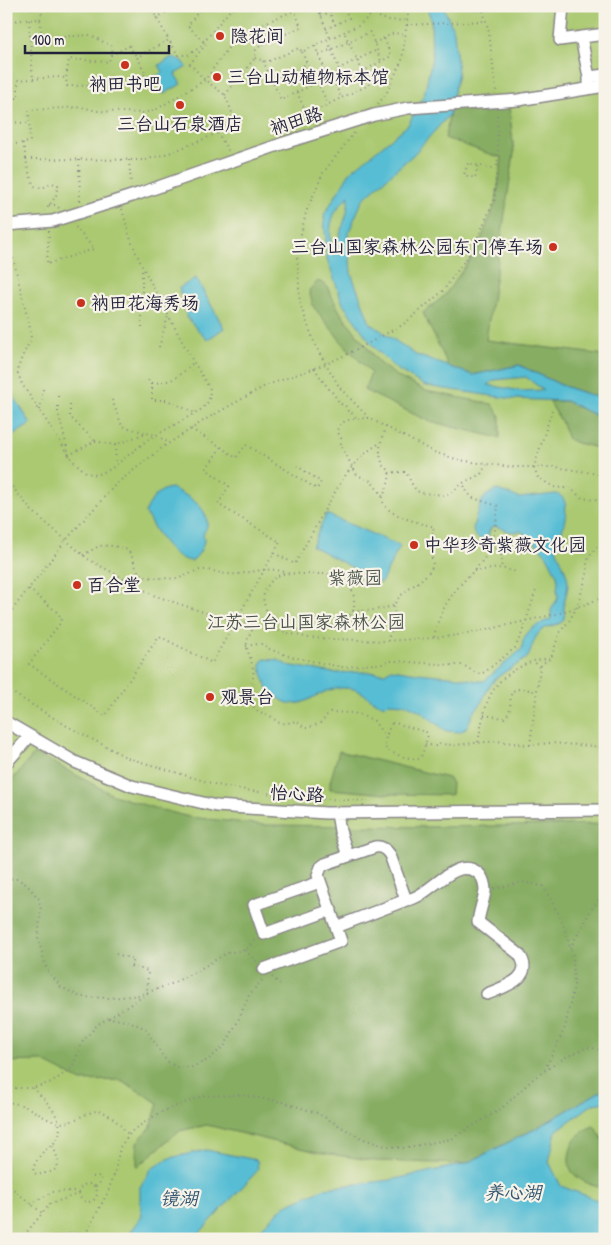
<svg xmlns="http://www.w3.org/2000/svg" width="611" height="1245" font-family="'Patrick Hand','LXGW WenKai TC',sans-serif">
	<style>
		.green { fill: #aac971; stroke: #667656 }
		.forest { fill: #87ad63; stroke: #54684f }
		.water { fill: #57bdd4; stroke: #3c7088; fill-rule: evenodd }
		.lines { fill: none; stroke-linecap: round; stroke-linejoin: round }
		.minor-casing { stroke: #898687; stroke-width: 14 }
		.path { stroke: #898687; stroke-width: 2; stroke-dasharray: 1 4; stroke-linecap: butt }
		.minor { stroke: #fff; stroke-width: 11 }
		.poi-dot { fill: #c8321e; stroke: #f7f3e8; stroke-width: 2 }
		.labels { text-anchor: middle; stroke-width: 4.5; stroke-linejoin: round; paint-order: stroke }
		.poi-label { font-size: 18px; fill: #22223b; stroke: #f7f3e8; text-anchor: start }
		.street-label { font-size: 18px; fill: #22223b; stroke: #f7f3e8 }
		.park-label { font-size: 18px; fill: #4b544b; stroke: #f7f3e8 }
		.water-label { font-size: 19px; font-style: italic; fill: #355871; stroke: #f7f3e8 }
	</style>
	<rect width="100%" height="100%" fill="#f7f3e8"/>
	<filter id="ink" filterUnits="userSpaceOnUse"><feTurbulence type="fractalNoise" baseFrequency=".02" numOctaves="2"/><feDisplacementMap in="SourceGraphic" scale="10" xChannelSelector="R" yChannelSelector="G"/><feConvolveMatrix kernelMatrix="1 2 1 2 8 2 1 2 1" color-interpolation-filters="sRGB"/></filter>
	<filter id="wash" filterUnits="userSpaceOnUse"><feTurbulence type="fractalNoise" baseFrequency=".0096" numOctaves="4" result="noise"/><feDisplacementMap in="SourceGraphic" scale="20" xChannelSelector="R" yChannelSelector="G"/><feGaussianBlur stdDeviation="1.12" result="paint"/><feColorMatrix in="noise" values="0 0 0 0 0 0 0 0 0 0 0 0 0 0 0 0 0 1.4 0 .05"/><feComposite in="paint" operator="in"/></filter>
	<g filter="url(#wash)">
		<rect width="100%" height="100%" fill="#f0ead3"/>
		<path class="green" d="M6,6H605V1239H6Z"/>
		<path class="forest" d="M509,105L514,153L486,340L605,355V400L561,385L519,365L473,375L449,367L423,313L444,296L477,250L496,202L502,157L495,156L445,138L451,106Z
			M318,281L326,285L340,312L380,364L398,377L426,391L492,404L500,416V438L428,421L364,390L371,373L341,341L313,306L309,290Z
			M549,401H566L605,420V450L577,443L568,439L561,421Z
			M339,751L448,778L452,783L451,795L386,794L330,789V782Z
			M35,753L113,795L154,808L189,817L266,825L442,827L605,824V1091L599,1092L535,1129L465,1164L376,1161L317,1152L207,1125L179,1131L137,1167V1142L151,1127L158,1103L121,1080L81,1081L42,1061L6,1062V787Z
			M594,1126L600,1134L605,1145V1189C594,1186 581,1182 573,1173C565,1163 570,1145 578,1136C582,1131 588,1128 594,1126Z"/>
		<path class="water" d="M426,6H443L454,31L458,73L449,115L414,154L363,199L348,234L351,273L370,323L416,355L473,375L519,365L561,385L605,400V420L566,401L513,399L425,386L395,368L373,346L343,304L327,259L324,215L350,172L408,125L424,95L432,58L431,19ZM349,196L347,213L333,255C327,230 330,212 349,196ZM526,377L543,390L521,391L488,385L495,380Z
			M172,57L183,61L187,67L175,74L181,84L164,94L158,83L149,89L145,83L163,72L159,65Z
			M196,278L224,328L207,340L187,318L179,288Z
			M6,384L31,424L10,437L6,430Z
			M171,488C186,495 209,506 207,526C206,531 205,529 204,533C202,538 204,536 204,541C203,548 198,556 192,561C170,560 155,529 145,513C150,501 158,489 171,488Z
			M497,490L519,498L556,494C571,497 565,520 562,531C561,536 558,541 556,547C559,559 568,571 568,584C568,591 564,599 564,607C564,611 566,618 562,622C554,627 545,625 538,634C532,642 532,651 527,658L496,678L489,687L480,705L473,713L468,725L464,730L459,732L446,731L420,711L406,704L388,703L385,706C380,704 375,702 371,699C361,692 357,688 344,688C312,687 299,724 268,688C265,684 261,671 261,666C261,664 263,661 264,659L278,660L287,665L334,673L361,672L385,673L391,669L398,670L417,673L459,677L477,681H484L522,649C523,647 522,643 523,641C526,629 541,623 551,619V610L558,598L557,588L558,583L557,575L547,556L531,538L520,531L515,532L508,531L495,526L490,529L487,540C468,539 473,526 477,514C479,508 481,500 486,496C489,493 493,492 497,490Z
			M326,514L400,546L381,583L312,546Z
			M605,1091V1102L593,1104L556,1131L549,1162L561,1186L605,1203V1239H250L284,1206L325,1188L390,1180L465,1164L535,1129L599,1092Z
			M206,1150L257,1160L258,1170L194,1239H126L142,1216L140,1200V1187L151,1169L170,1158Z"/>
	</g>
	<g filter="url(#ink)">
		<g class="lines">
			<g class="minor-casing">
				<path id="minor" d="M563,6L560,40L605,34
					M581,37L589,77V88
					M589,77L605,75
					M6,225L53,221L138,194L284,143L374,115L408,108L518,100L605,86
					M6,722L75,762L132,786L216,806L326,813L605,810
					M6,763L30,736
					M337,813L340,831L348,856
					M320,882L254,905L264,934L331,910
					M336,927L406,900
					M264,969L341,941L318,875L321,867L325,864L375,847C382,846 386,849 390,855L406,900C428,899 455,854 478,873C483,877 485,885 485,891C484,899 479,913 478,922L519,954C536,978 504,987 487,994"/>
			</g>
			<path class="path" d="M150,6L169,40
				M202,6L188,26L206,44L190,64L205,80L225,95L235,120L218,133L229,152
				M327,6L335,25
				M369,6C378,22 392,21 408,20
				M482,6L489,33L496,91
				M321,16L343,6
				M156,18L170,10L168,6
				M40,19L44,6
				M29,20L33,79
				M6,21L40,19L42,38L90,35L113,47L109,62L69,59L66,78L67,86L127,85L146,74L137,57L169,40L178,55H188L199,48L230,10L239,6
				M407,25L485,21
				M326,29L349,18L343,6
				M330,38L358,26L373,13
				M374,43L394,33L406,35
				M315,46L328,77
				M302,52L315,83
				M111,55L129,46L137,57
				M319,55L370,32L381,61
				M255,58L267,62L299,48L302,52L330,38L317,6
				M263,61L281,100L340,71L327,39
				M338,69L377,50
				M332,76L341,98L369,85L344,32
				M272,81L307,64
				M318,82L328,105
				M336,86L391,56L384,38
				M297,92L307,115L341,98
				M225,95L255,58L256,50L261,45L301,27L293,6
				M6,98H18V80L57,77L66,78
				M378,104L386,94L402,60L409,6
				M316,111L320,120
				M6,122L29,123
				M354,133L323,173L306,212L297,252L300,304L316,347L340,388L369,418L434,452L459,460L486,464L513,467H555L605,475
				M23,143L28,170L34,186L42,188L52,183L58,185L56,196L45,211
				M6,145L30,142L29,110L81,107L98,111L144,113L157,109L205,80L233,41L241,33L305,6
				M26,159L145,160L172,152L218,133
				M79,160L80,202
				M129,160L131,185
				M478,166L475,178L464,175L468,163L496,170
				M49,205H55L59,208
				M49,231L47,264L94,249L73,224
				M7,234L30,328L31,339L22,357L17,371L22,384L73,461L87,473L97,475L111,469L146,441L202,409L209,401L210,389L190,356L142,266L131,241L122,209
				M142,327V267
				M159,347L168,316
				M314,368C320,376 324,384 331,391C335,395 337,400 341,404L345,405L348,411L353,414L357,419
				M148,380L152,383V400H167L195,413
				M152,383C173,382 179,377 193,363
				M58,396V412L69,455L95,441L115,445L146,433L156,435L169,443
				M112,400L122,426L146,433
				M70,405V417L95,441
				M40,410L43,389
				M552,410L534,467L538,478L554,487L571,489L582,498L594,500L605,498
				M369,418C357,419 341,417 337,431L341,438V446L357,475L371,481L383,497
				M386,427C380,439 375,462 389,470C391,481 386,488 383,497C379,515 422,523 434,527L430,544L433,565C426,581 407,587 397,600C392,607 395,611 395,619C394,624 389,634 388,641
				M191,429L221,447L236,458L246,445L317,489L321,482L297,466
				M115,445L116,465
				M389,473L397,472H406L413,486L417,491L421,493L445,495L450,494L463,483L481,474L486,465
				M6,479L31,510L88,559L153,595L212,615L309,638L383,641L434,638L473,633L560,613L605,597
				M491,544C500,552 504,554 501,568
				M274,553L295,564C304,547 314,530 323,513C339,485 351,460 380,443
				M83,555C89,552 94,548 100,546C107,545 125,546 129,552C136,561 134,575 149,577C156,578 172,579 179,578C187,576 193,571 200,570C210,569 218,573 227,574C248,576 265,564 287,573
				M474,571L501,568L517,572
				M29,589L58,613L61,618V622L29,664L105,716L159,636L212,663L280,542L218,504L229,486L206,469L221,447
				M353,611C358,590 346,576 325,574C318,574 310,574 303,574C295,574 286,572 280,575C270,579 261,593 264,603C272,639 335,637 353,611C368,611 378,610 393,606
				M6,618L66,540L116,484L163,447L208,418L265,386L326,364L356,350L404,324L443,291L473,249L494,200L498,153L497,111
				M255,625C240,649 249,646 253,669C255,679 249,691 251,700C255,714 261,711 270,716C274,718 276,722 280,723C292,725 294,716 304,728H308L322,722L327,715L330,712L353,713L361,715L374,721L381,731L388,734
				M434,637C439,614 446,601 462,583C470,574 480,566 487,554C495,541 496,521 498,506L473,498L467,492L463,483
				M246,646L257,644H263L269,649L292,657L341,667H347L373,664H383L390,661H396L452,665H463L476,673L481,674L486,671L515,648L522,633L536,590
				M540,667L533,661L549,658
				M6,689L67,726L128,758L221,786L291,797L368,801
				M484,715L504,718C520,707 495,680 537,692
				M392,723H395L426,732L428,735L422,755L419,759C409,759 394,755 386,749C383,742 388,729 392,723Z
				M478,742C487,698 488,680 533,661
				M425,744L435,746L440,744L454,745L497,741L530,745L551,743L605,747
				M530,745L540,667L543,663L551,658L560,632L569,621L577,607L587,574V563L589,557L605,537
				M6,879H18L27,885L39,899L41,910L38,939L47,970L61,987L81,997L111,998L140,995L171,984L193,973L227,953L245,950L256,939
				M494,889L523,882L543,886L561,918L573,956L574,985L565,1028L545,1069
				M570,948L593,907L605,891
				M245,950L258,963
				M116,954L133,959L131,966L148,971L147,993
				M272,977L280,984
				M109,1018L150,992
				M6,1084L16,1088H33L52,1082L72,1068L83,1041L98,1024L109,1018L131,1022L146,1029L164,1058L171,1064L179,1068L192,1067L208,1060L225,1045L237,1023L249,995L263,979
				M33,1088C45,1100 66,1119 58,1138C55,1144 48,1147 44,1151C39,1156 36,1162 33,1168L34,1173C39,1175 41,1174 46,1173C64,1170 58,1158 52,1145
				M6,1102C15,1103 24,1105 32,1110C41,1115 47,1120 57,1122C64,1124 70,1122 76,1119C83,1116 91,1111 98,1111C111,1112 121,1127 129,1135
				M93,1177L100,1176L102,1181L95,1187
				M6,1183L42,1213
				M79 1193a9 9 0 1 1 18 0a9 9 0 1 1-18 0Z
				M31,1204L52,1192L78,1191
				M21,1239L50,1204L78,1194
				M83,1239L108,1192L115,1172L120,1147L129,1135L133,1130L159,1113L202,1096L240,1095L283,1102L317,1113L361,1138L381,1145L403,1148L451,1139L501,1109L534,1078L564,1058L588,1047L601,1050L605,1053"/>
			<use href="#minor" class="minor"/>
		</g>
	</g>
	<g class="poi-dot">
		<circle cx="220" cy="36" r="5"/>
		<circle cx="125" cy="65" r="5"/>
		<circle cx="217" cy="77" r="5"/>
		<circle cx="180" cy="105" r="5"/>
		<circle cx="553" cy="247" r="5"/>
		<circle cx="81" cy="303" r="5"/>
		<circle cx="414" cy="545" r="5"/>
		<circle cx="77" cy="585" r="5"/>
		<circle cx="210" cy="697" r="5"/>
	</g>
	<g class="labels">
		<g class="poi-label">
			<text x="230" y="42">隐花间</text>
			<text x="227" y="83">三台山动植物标本馆</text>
			<text x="125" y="90" text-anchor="middle">衲田书吧</text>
			<text x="180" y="130" text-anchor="middle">三台山石泉酒店</text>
			<text x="543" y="253" text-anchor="end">三台山国家森林公园东门停车场</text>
			<text x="91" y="309">衲田花海秀场</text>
			<text x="424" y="551">中华珍奇紫薇文化园</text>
			<text x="87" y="591">百合堂</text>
			<text x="220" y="703">观景台</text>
		</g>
		<g class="street-label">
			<text transform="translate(296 121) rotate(-18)" y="6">衲田路</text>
			<text transform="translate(297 794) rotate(3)" y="6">怡心路</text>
		</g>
		<g class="park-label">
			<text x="355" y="584">紫薇园</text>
			<text x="306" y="628">江苏三台山国家森林公园</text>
		</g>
		<g class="water-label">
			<text x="513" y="1199">养心湖</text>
			<text x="179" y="1205">镜湖</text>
		</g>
	</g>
	<rect width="611" height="1245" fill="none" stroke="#f7f3e8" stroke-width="25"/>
	<path d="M25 45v8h144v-8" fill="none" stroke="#22223b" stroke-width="2.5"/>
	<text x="32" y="45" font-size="15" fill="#22223b" stroke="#f7f3e8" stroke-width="4" paint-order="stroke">100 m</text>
</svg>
